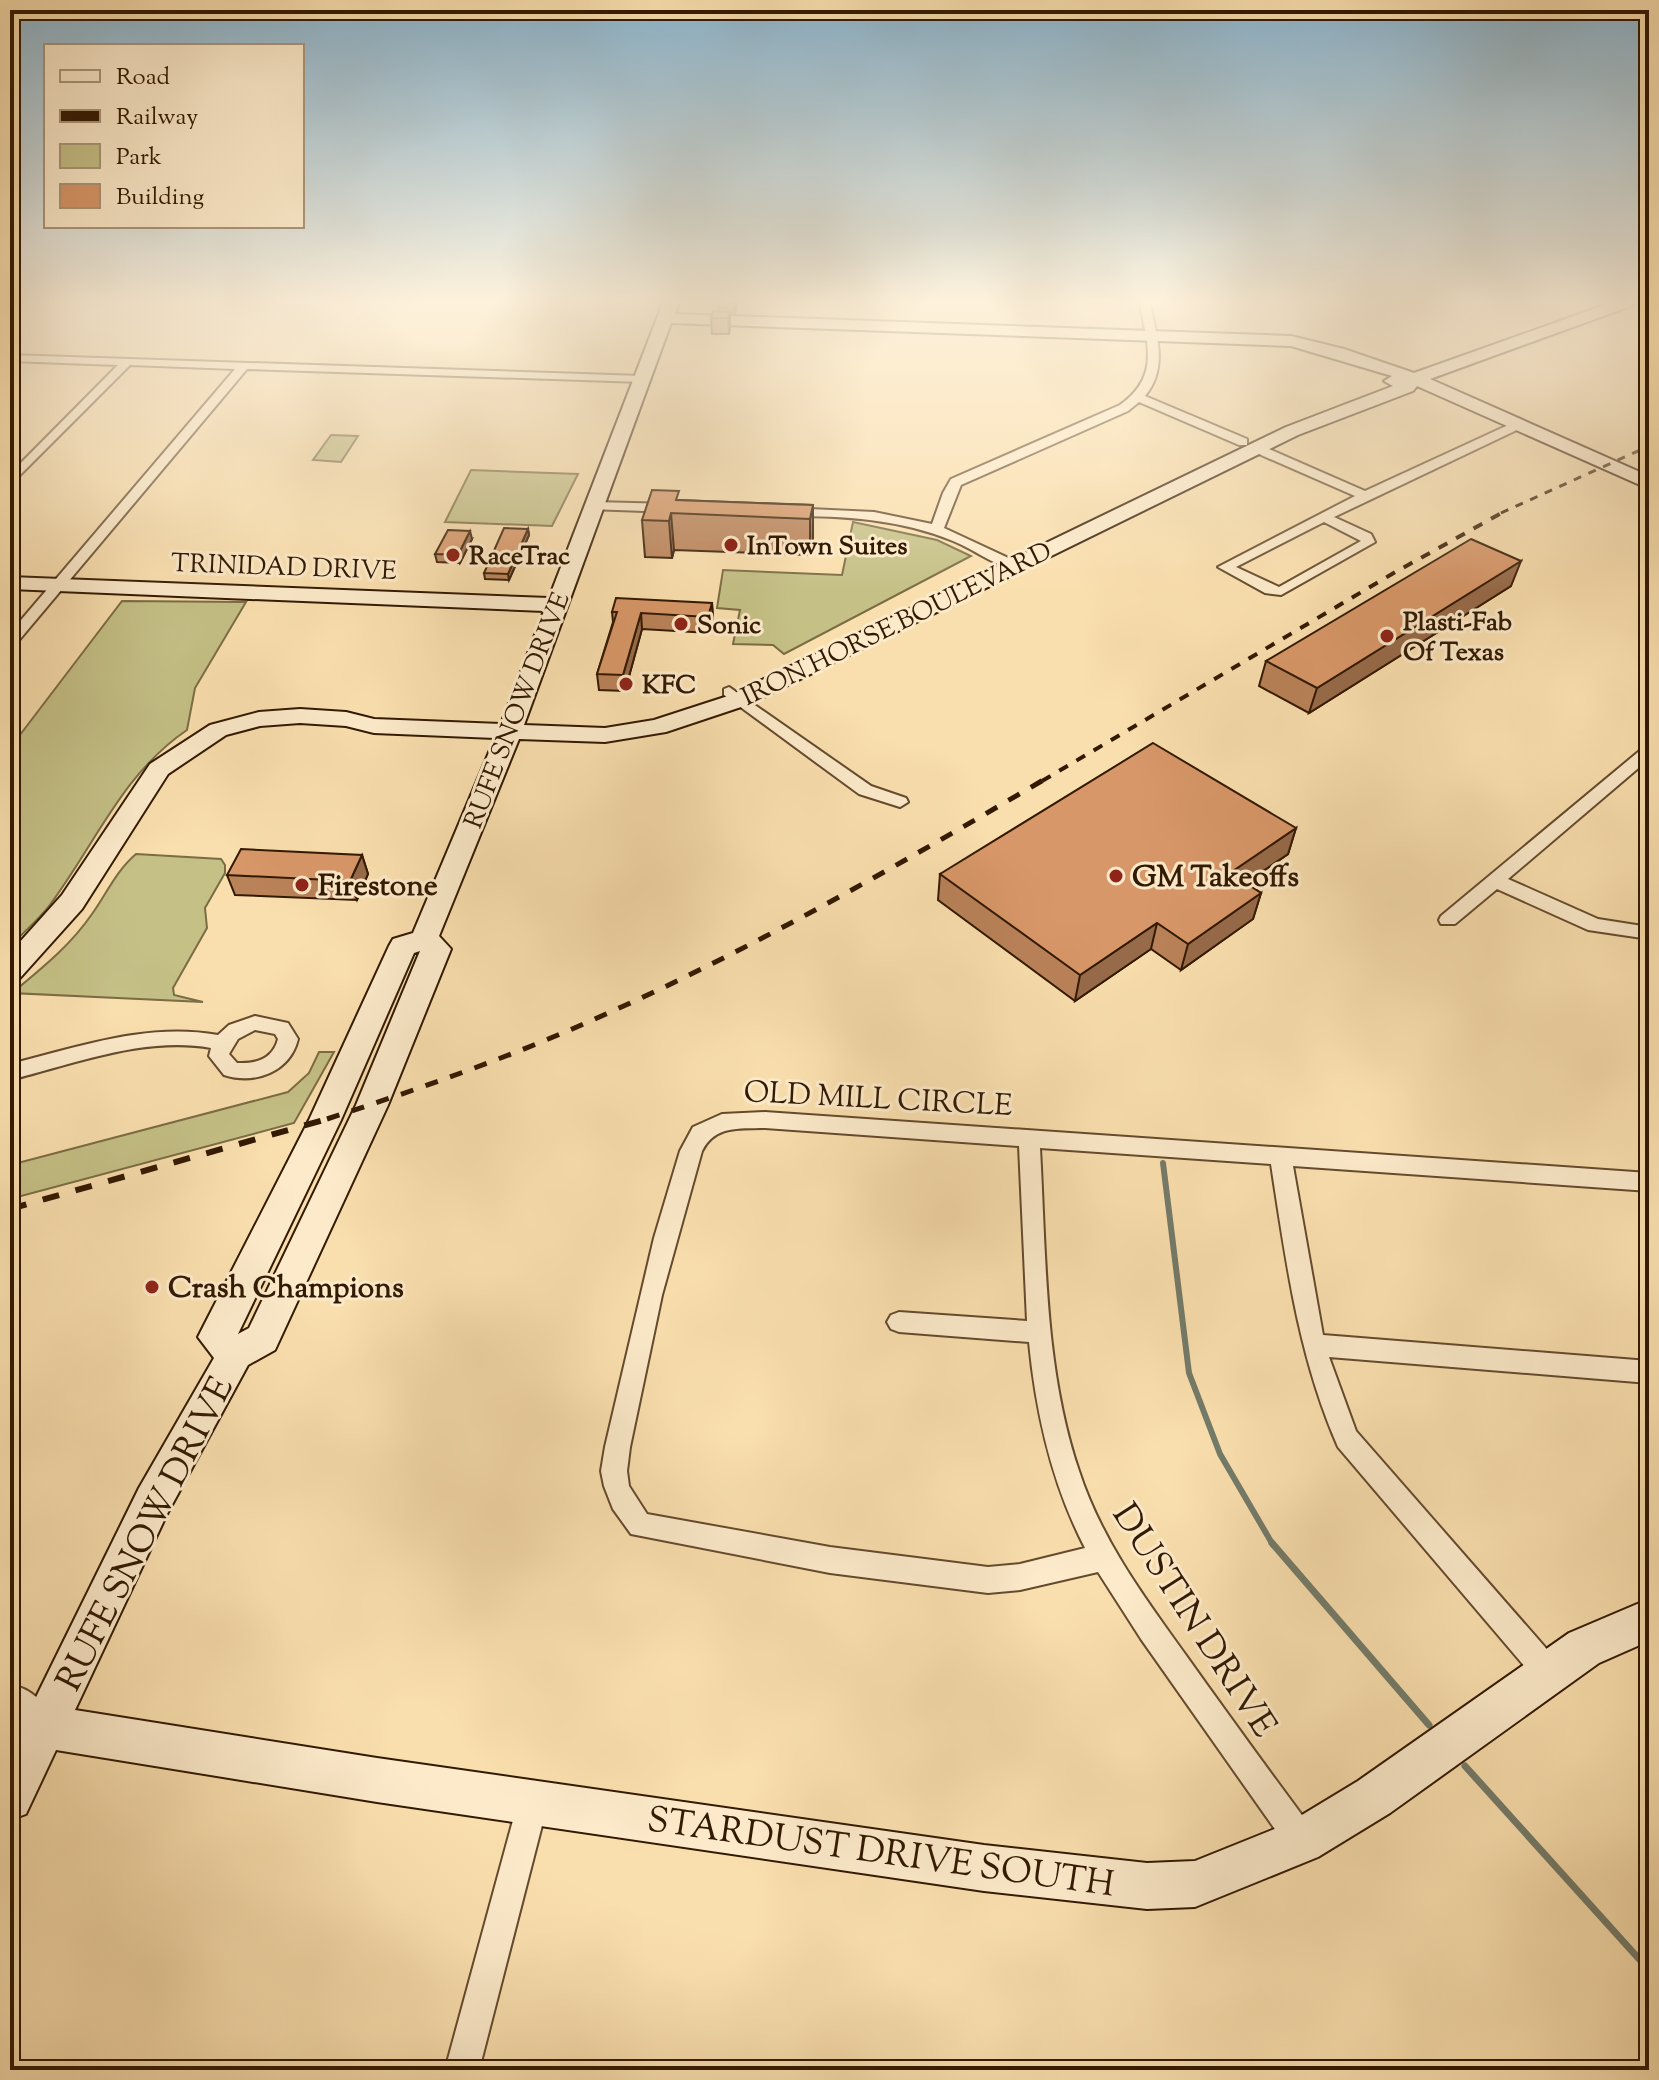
<svg xmlns="http://www.w3.org/2000/svg" width="1659" height="2080" font-family="'Sorts Mill Goudy',serif">
	<style>
		.green { fill: #c4c086; stroke: #7b6c44; stroke-width: 2 }
		.lines { fill: none; stroke-linecap: round; stroke-linejoin: round }
		.stream-far1 { stroke: #737b6a; stroke-width: 6 }
		.stream { stroke: #737b6a; stroke-width: 7 }
		.street-casing { stroke: #644a2d; stroke-width: 4 }
		.secondary-casing { stroke: #321902; stroke-width: 4 }
		.street { fill: #fceaca; fill-rule: evenodd }
		.secondary { fill: #fceaca; fill-rule: evenodd }
		.rail-far3 { stroke: #321902; stroke-width: 3; stroke-dasharray: 8 8; stroke-linecap: butt }
		.rail-far2 { stroke: #321902; stroke-width: 4; stroke-dasharray: 10 10; stroke-linecap: butt }
		.rail-far1 { stroke: #321902; stroke-width: 5; stroke-dasharray: 13 13; stroke-linecap: butt }
		.rail { stroke: #321902; stroke-width: 6; stroke-dasharray: 17 17; stroke-linecap: butt }
		.wall { fill: #ba8259; stroke: #321902; stroke-width: 2 }
		.shaded-wall { fill: #976a49; stroke: #321902; stroke-width: 2 }
		.building { fill: #d89768; stroke: #321902; stroke-width: 2 }
		.poi-dot { fill: #8f2418; stroke: #fceaca; stroke-width: 3 }
		.labels { text-anchor: middle; stroke-width: 6; stroke-linejoin: round; paint-order: stroke }
		.far-poi-label { font-size: 26px; font-weight: bold; fill: #321902; stroke: #fceaca; text-anchor: start }
		.far-street-label { font-size: 26px; fill: #321902; stroke: #fceaca }
		.poi-label { font-size: 30px; font-weight: bold; fill: #321902; stroke: #fceaca; text-anchor: start }
		.street-label { font-size: 30px; fill: #321902; stroke: #fceaca }
		.near-street-label { font-size: 36px; fill: #321902; stroke: #fceaca }
	</style>
	<rect width="100%" height="100%" fill="#fadfae"/>
	<filter id="stains"><feTurbulence type="fractalNoise" baseFrequency=".0025" numOctaves="4"/><feColorMatrix values="0 0 0 0 .2 0 0 0 0 .09 0 0 0 0 .02 0 0 0 .5 -.17"/></filter>
	<radialGradient id="worn" r=".72"><stop offset=".6" stop-color="#630" stop-opacity="0"/><stop offset="1" stop-color="#630" stop-opacity=".3"/></radialGradient>
	<path class="green" d="M331,435L358,436L341,462L313,460Z
		M471,470L578,474L552,526L445,522Z
		M853,522L937,540L971,556L784,654L773,645L733,644L740,610L717,608L723,570L842,575Z
		M122,601L246,602L195,688L187,730C122,774 95,845 49,906C38,920 23,933 10,946V748Z
		M136,854L221,859L225,865V873L205,908L207,928L173,988L174,995L203,1002L12,993C42,968 70,946 92,914C107,893 116,871 136,854Z
		M319,1052H334L294,1123L10,1199V1165L288,1092L309,1073Z"/>
	<g class="lines">
		<path class="stream-far1" d="M1163,1163L1189,1373L1220,1454L1273,1545"/>
		<path class="stream" d="M1272,1543L1429,1725
			M1465,1766L1649,1970"/>
		<g class="street-casing">
			<path id="street" d="M1139,300H1149C1156,333 1169,367 1145,396L1247,439V445H1239L1139,402L1128,411L961,485L944,528L1019,563L1021,566L1014,570C992,564 973,549 953,541C900,519 844,516 788,516L781,512L788,508L874,512L932,524L943,493L951,479L1120,405C1161,376 1147,343 1139,300Z
				M10,355L642,376L648,379L642,382L247,369L15,645L10,646V633L235,369L130,365L10,485V474L118,365L10,361Z
				M1517,421L1521,422V428L1334,517L1371,534L1375,542L1281,595L1265,593L1218,567L1355,496L1252,451V445H1260L1365,491ZM1324,522L1361,541L1279,587L1236,567Z
				M594,502L672,504L679,508L672,512L589,509L587,506Z
				M729,687L871,786L906,798L908,802L900,807L859,794L724,695V689Z
				M1649,746V759L1508,879L1598,919L1649,927V939L1588,930L1497,889L1455,924H1441L1439,920L1441,916L1643,748Z
				M255,1016L288,1023L298,1039C290,1072 255,1085 224,1075L209,1056L211,1048C145,1036 74,1064 10,1080V1064C78,1047 148,1022 218,1035L229,1025ZM255,1030L275,1034L278,1039C273,1059 256,1064 237,1063L229,1054L238,1039Z
				M765,1112L1649,1173V1191L1293,1166L1323,1335L1649,1361V1383L1329,1357L1356,1431L1558,1662L1562,1672L1558,1682L1548,1686L1538,1682L1338,1447C1298,1356 1286,1261 1271,1164L1040,1148C1046,1255 1044,1368 1079,1471C1101,1539 1144,1597 1185,1654C1227,1713 1270,1772 1313,1830L1317,1841L1313,1852L1302,1856L1291,1852L1141,1639L1098,1572L1020,1590L988,1593L830,1573L631,1534L613,1509L604,1486L601,1471L605,1447L654,1238L680,1151L693,1127L722,1114ZM765,1128L1019,1146L1027,1321L899,1312L891,1315L887,1322L891,1329L899,1332L1029,1342C1036,1414 1052,1484 1085,1548L1020,1564L988,1567L830,1547L647,1514L629,1486L627,1471L630,1447L662,1295L702,1151C715,1125 739,1129 765,1128Z
				M10,1685C31,1687 51,1708 58,1727L54,1737L10,1751V1723L18,1720L10,1713Z
				M533,1787L544,1791L548,1802L479,2070H445L518,1802L522,1791Z"/>
		</g>
		<g class="secondary-casing">
			<path id="secondary" d="M664,300H680L675,314L1291,336L1344,349L1414,373L1619,300H1641L1639,303L1430,379L1649,476V489L1417,386L1413,391L1298,435L747,705L666,732L605,742L519,739L439,936L451,949L388,1105L275,1350L248,1365L167,1514L75,1710L377,1758L984,1845L1147,1863L1195,1861L1287,1824L1358,1781L1569,1633L1649,1599V1641L1599,1663L1390,1813L1318,1857L1195,1907L1147,1909L984,1891L377,1802L56,1750L26,1814L10,1820V1750L139,1488L214,1358L198,1337L309,1120L389,946L393,939L413,933L495,738L374,733L346,726L300,723L260,726L226,735L168,774L82,909L20,978L10,981V953L62,895L150,764L210,725L259,712L300,709L346,712L374,719L501,724L544,611L10,589V577L549,598ZM671,323L1291,346L1392,376L1384,381L1393,386L1286,427L731,695L654,720L605,728L524,725ZM420,951L356,1105L249,1328L238,1334L341,1120L414,953Z"/>
		</g>
		<use href="#street" class="street"/>
		<use href="#secondary" class="secondary"/>
		<path class="rail-far3" d="M1501,513L1649,446"/>
		<path class="rail-far2" d="M1042,781L1392,574L1505,511"/>
		<path class="rail-far1" d="M327,1119C422,1088 516,1055 606,1014C758,946 902,863 1045,779"/>
		<path class="rail" d="M10,1209L334,1117"/>
	</g>
	<path class="wall" d="M718,300H739L735,313H730V328L729,334H712L711,318L719,311Z
		M679,500L813,505V541L810,555L674,550L672,558L645,557L642,520Z
		M528,529L529,535L509,580L485,579L484,573Z
		M472,539L460,563L437,562L435,554Z
		M1511,586L1309,713L1259,686L1266,661Z
		M712,603L713,619L709,633L642,629L625,691L599,690L597,674L613,622L612,612Z
		M1296,828L1288,854L1246,883L1261,893L1253,919L1181,970L1151,949L1075,1001L938,900L940,874Z
		M362,855L368,874L357,900L235,895L227,875Z"/>
	<path class="shaded-wall" d="M734,300H739L735,313Z
		M730,312V328L729,334L728,318Z
		M813,505V541L810,555V519Z
		M671,513L674,550L672,558L669,521Z
		M528,529L529,535L509,580L508,574Z
		M470,531L472,539L460,563L458,555Z
		M1521,561L1511,586L1309,713L1317,688Z
		M712,603L713,619L709,633L708,617Z
		M641,613L642,629L625,691L623,675Z
		M1296,828L1288,854L1222,899L1230,873Z
		M362,855L368,874L357,900L350,881Z
		M1261,893L1253,919L1181,970L1188,944Z
		M1157,923L1151,949L1075,1001L1080,975Z"/>
	<path class="building" d="M713,311L730,312L728,318H711Z
		M652,490L679,491L676,500L813,505L810,519L671,513L669,521L642,520Z
		M504,528L528,529L508,574L484,573Z
		M448,530L470,531L458,555L435,554Z
		M1471,539L1521,561L1317,688L1266,661Z
		M616,598L712,603L708,617L641,613L623,675L597,674L617,612H612Z
		M1153,743L1296,828L1230,873L1261,893L1188,944L1157,923L1080,975L940,874Z
		M241,849L362,855L350,881L227,875Z"/>
	<linearGradient id="sky" x2="0" y2="1"><stop stop-color="#8bb7d2"/><stop offset="0.51" stop-color="#fdf1db"/><stop offset="1" stop-color="#fdf1db" stop-opacity="0"/></linearGradient>
	<rect width="1659" height="591" fill="url(#sky)"/>
	<g class="poi-dot">
		<circle cx="731" cy="545" r="8"/>
		<circle cx="453" cy="555" r="8"/>
		<circle cx="681" cy="624" r="8"/>
		<circle cx="1387" cy="636" r="8"/>
		<circle cx="626" cy="684" r="8"/>
		<circle cx="1116" cy="876" r="8"/>
		<circle cx="302" cy="885" r="8"/>
		<circle cx="152" cy="1287" r="8"/>
	</g>
	<g class="labels">
		<g class="far-poi-label">
			<text x="747" y="554">InTown Suites</text>
			<text x="469" y="564">RaceTrac</text>
			<text x="1403" y="630">Plasti-Fab<tspan x="1403" dy="30">Of Texas</tspan></text>
			<text x="697" y="633">Sonic</text>
			<text x="642" y="693">KFC</text>
		</g>
		<g class="far-street-label">
			<text transform="translate(284 566) rotate(2)" y="9">TRINIDAD DRIVE</text>
			<text transform="translate(896 623) rotate(-26)" y="9">IRON HORSE BOULEVARD</text>
			<text transform="translate(516 710) rotate(-69)" y="9">RUFE SNOW DRIVE</text>
		</g>
		<g class="poi-label">
			<text x="1132" y="886">GM Takeoffs</text>
			<text x="318" y="895">Firestone</text>
			<text x="168" y="1297">Crash Champions</text>
		</g>
		<g class="street-label">
			<text transform="translate(878 1098) rotate(3)" y="10">OLD MILL CIRCLE</text>
		</g>
		<g class="near-street-label">
			<text transform="translate(143 1533) rotate(-63)" y="13">RUFE SNOW DRIVE</text>
			<text transform="translate(1196 1619) rotate(57)" y="13">DUSTIN DRIVE</text>
			<text transform="translate(881 1850) rotate(8)" y="13">STARDUST DRIVE SOUTH</text>
		</g>
	</g>
	<rect width="1659" height="2080" fill="none" stroke="#fadfae" stroke-width="40"/>
	<rect x="12" y="12" width="1635" height="2056" fill="none" stroke="#321902" stroke-width="4"/>
	<rect x="20" y="20" width="1619" height="2040" fill="none" stroke="#321902" stroke-width="2"/>
	<rect x="44" y="44" width="260" height="184" fill="#fceaca" stroke="#ab967a" stroke-width="2"/>
	<rect x="60" y="70" width="40" height="12" fill="#fceaca" stroke="#ab967a" stroke-width="2"/>
	<text x="116" y="84" font-size="24" fill="#321902">Road</text>
	<rect x="60" y="110" width="40" height="12" fill="#321902" stroke="#ab967a" stroke-width="2"/>
	<text x="116" y="124" font-size="24" fill="#321902">Railway</text>
	<rect x="60" y="144" width="40" height="24" fill="#c4c086" stroke="#ab967a" stroke-width="2"/>
	<text x="116" y="164" font-size="24" fill="#321902">Park</text>
	<rect x="60" y="184" width="40" height="24" fill="#d89768" stroke="#ab967a" stroke-width="2"/>
	<text x="116" y="204" font-size="24" fill="#321902">Building</text>
	<rect width="100%" height="100%" filter="url(#stains)"/>
	<rect width="100%" height="100%" fill="url(#worn)"/>
</svg>
